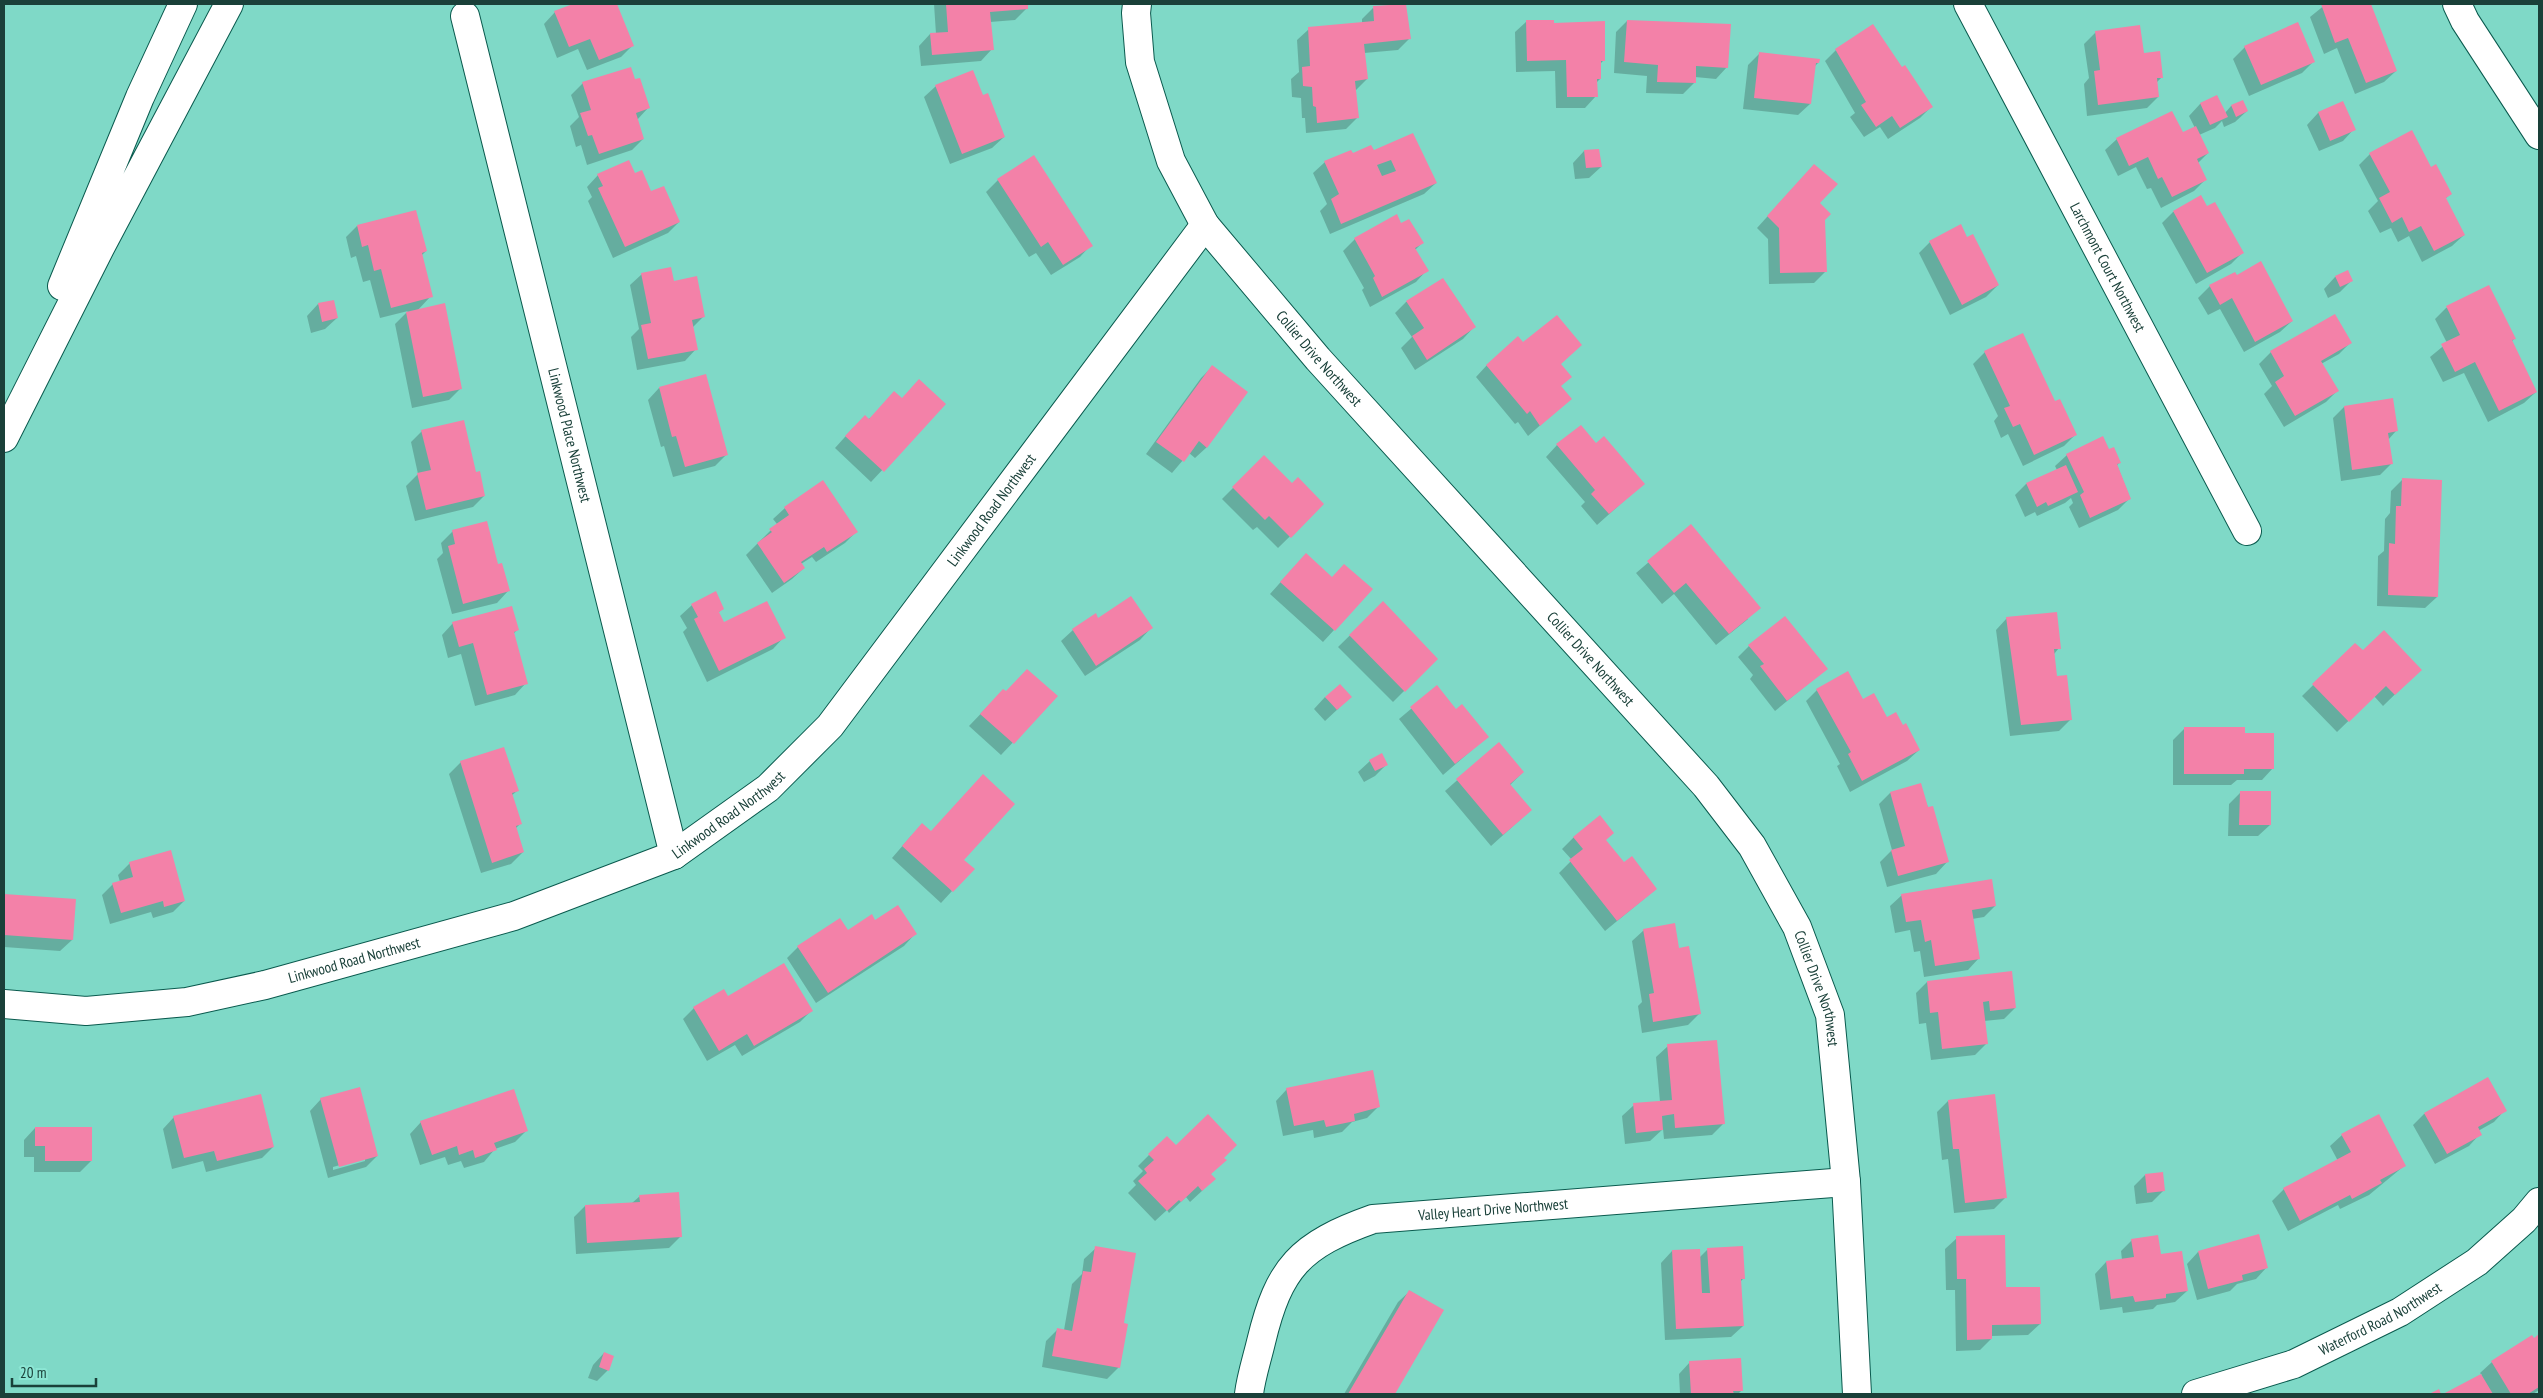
<svg xmlns="http://www.w3.org/2000/svg" width="2543" height="1398" font-family="'PT Sans Narrow',sans-serif">
	<style>
		.shadow { fill: #0003; fill-rule: evenodd }
		.building { fill: #f381a8; fill-rule: evenodd }
		.lines { fill: none; stroke-linecap: round; stroke-linejoin: round }
		.minor-casing { stroke: #0a5a4e; stroke-width: 30 }
		.tertiary-casing { stroke: #0a5a4e; stroke-width: 30 }
		.secondary-casing { stroke: #0a5a4e; stroke-width: 30 }
		.motorway-casing { stroke: #0a5a4e; stroke-width: 30 }
		.minor { stroke: #fff; stroke-width: 28 }
		.tertiary { stroke: #fff; stroke-width: 28 }
		.secondary { stroke: #fff; stroke-width: 28 }
		.motorway { stroke: #fff; stroke-width: 28 }
		.labels { text-anchor: middle; stroke-width: 4; stroke-linejoin: round; paint-order: stroke }
		.street-label { font-size: 15px; fill: #1a4039; stroke: #8ce6d4 }
	</style>
	<rect width="100%" height="100%" fill="#7fd9c7"/>
	<path class="shadow" d="M577,4H616L632,46L621,57L587,70L578,49L557,58L544,24L555,12Z
		M934,4H1027V8L1015,20L990,22L992,49L981,61L921,66L919,46L930,34H936Z
		M2326,4H2369L2396,71L2384,82L2355,94L2337,48L2324,54L2310,17Z
		M1373,8L1409,39L1398,50L1364,53L1367,79L1355,91L1357,118L1346,129L1306,133L1305,118H1302L1301,98L1292,97L1291,79L1299,72L1297,40L1309,29L1362,23V19Z
		M1527,21L1552,24L1604,60L1600,64V79L1596,83V96L1585,108H1556L1555,71L1516,72L1515,32Z
		M1627,21L1727,67L1716,79L1695,77L1694,83L1683,94L1646,93L1647,76L1614,73L1616,32Z
		M2096,32L2143,55L2162,77L2156,83L2158,97L2147,108L2087,116L2084,84L2089,78L2084,44Z
		M2245,47L2314,61L2302,73L2249,96L2233,59Z
		M1836,50L1901,68L1931,107L1920,118L1888,139L1880,127L1864,137L1850,117L1855,113L1825,61Z
		M1760,53L1818,63L1814,67L1810,104L1798,115L1743,109L1748,65Z
		M634,80L648,108L637,120L643,139L632,150L587,165L581,145L576,147L570,126L579,117L571,95L583,83Z
		M936,86L982,97L1004,137L992,148L950,164L924,97Z
		M2217,96L2225,113L2231,106L2242,102L2247,111L2235,122L2224,127L2222,121L2215,128L2199,135L2208,153L2197,164L2205,180L2194,191L2161,208L2151,188L2147,189L2136,167L2118,176L2105,150L2117,139L2182,134L2195,128L2189,116L2200,104Z
		M2342,103L2354,129L2343,141L2319,151L2307,125L2318,113Z
		M1598,150L1601,167L1589,178L1575,179L1573,163L1584,151Z
		M1374,151L1436,183L1424,194L1330,234L1320,211L1327,204L1313,173L1325,162Z
		M2370,154L2430,169L2450,194L2445,199L2464,235L2452,246L2422,262L2409,236L2398,242L2391,228L2380,233L2368,211L2378,201L2359,165Z
		M1034,157L1091,245L1080,257L1051,275L1036,253L1029,257L986,192L998,180Z
		M598,175H634L679,222L668,233L613,258L588,201L592,197L587,187Z
		M1803,177L1818,203L1824,219L1825,272L1814,283L1769,284L1768,239L1757,228Z
		M2207,208L2242,253L2231,264L2196,284L2162,223L2173,212Z
		M1396,216L1400,224L1422,243L1415,250L1427,270L1416,282L1370,307L1362,290L1364,288L1343,251L1355,239Z
		M357,226L426,251L421,256L431,296L417,311L444,305L461,388L449,400L412,408L395,324L408,311L380,318L370,280L363,282L356,256L351,258L346,237Z
		M1967,239L1998,285L1986,297L1950,315L1919,253L1930,242Z
		M2347,272L2351,281L2340,292L2328,298L2324,289L2335,277Z
		M2234,273L2292,321L2280,332L2244,352L2220,309L2208,315L2198,298L2210,286Z
		M642,274L673,282L704,316L692,328L696,349L685,361L637,370L631,337L639,329L630,285Z
		M1443,280L1474,327L1463,339L1415,370L1401,348L1412,337L1395,313L1406,302Z
		M2489,287L2514,339L2511,342L2536,392L2524,403L2488,422L2464,373L2443,382L2430,357L2447,343L2435,319L2446,308Z
		M318,304L337,318L325,329L311,333L307,316Z
		M2350,343L2339,354L2321,364L2337,391L2326,402L2284,427L2264,394L2272,386L2259,364L2271,352Z
		M1523,344L1560,364V387L1570,399L1528,436L1518,422L1515,424L1476,377L1487,365Z
		M1985,352L2055,403L2075,435L2064,446L2023,466L2008,434L2001,438L1994,421L1998,416L1973,364Z
		M1212,367L1207,447L1195,458L1189,453L1172,473L1146,454L1201,378Z
		M705,375L727,454L715,466L673,477L664,446L661,447L648,400L659,388Z
		M901,400L944,404L871,482L835,448L853,428Z
		M2344,407L2396,431L2388,440L2391,464L2380,475L2341,481L2333,418Z
		M422,431L475,474L484,496L473,507L415,521L406,486L418,474L411,442Z
		M1557,445H1596L1643,484L1597,525L1581,506L1585,502L1546,457Z
		M2108,451L2120,462L2117,465L2130,498L2118,510L2079,528L2069,507L2073,503L2071,498L2065,503L2037,516L2035,512L2025,517L2015,495L2026,484L2057,470L2055,466L2067,455Z
		M1264,457L1292,485L1323,504L1278,548L1257,527L1253,530L1222,499Z
		M2403,479L2437,597L2425,608L2377,606L2378,556L2384,551L2385,519L2390,513L2391,491Z
		M785,508L856,532L845,543L816,562L812,557L801,564L804,568L792,579L772,593L746,555L777,524L773,519Z
		M1691,526L1748,619L1716,645L1674,594L1662,604L1636,573Z
		M453,531L508,591L497,603L452,614L437,559L443,553L441,543Z
		M1295,566L1334,630L1323,642L1270,594Z
		M1383,603L1436,659L1393,702L1338,647Z
		M692,605L723,608L718,613L724,624L784,637L773,649L707,682L683,632L687,628L680,616Z
		M2007,618L2059,648L2054,654L2056,678L2071,719L2059,731L2010,736L1996,630Z
		M1098,620L1151,628L1140,640L1085,676L1061,641L1073,630Z
		M453,623L517,630L513,634L526,683L515,695L475,706L461,654L448,658L442,635Z
		M2355,644L2363,652L2420,670L2383,706L2374,696L2337,732L2302,696Z
		M1749,646L1826,669L1775,711L1750,679L1753,675L1738,657Z
		M1437,687L1456,710L1487,737L1443,775L1399,719Z
		M1817,690L1863,701L1886,718L1919,750L1907,761L1850,792L1837,766L1840,764L1806,701Z
		M1006,692L1056,697L1001,755L969,726L992,702Z
		M1325,697L1339,708L1325,721L1314,709Z
		M2185,728L2244,734L2273,768L2262,780H2237L2231,785H2173V740Z
		M1498,744L1523,772L1510,785L1531,810L1491,846L1445,791Z
		M1370,761L1387,764L1375,776L1364,782L1358,772Z
		M461,762L517,791L511,796L520,824L515,829L523,852L511,864L481,873L449,774Z
		M1920,785L1947,862L1936,874L1887,887L1880,862L1892,850L1879,804L1890,793Z
		M2240,793L2270,825L2258,836H2228L2229,804Z
		M911,836L952,891L941,903L892,858Z
		M1574,837L1605,840L1624,863L1656,889L1605,931L1559,873L1572,860L1562,849Z
		M130,863L184,901L173,912L153,918L151,912L110,924L102,895L113,884L120,882L118,875Z
		M4,895L75,900L72,940L60,951L4,947Z
		M1902,895L1995,906L1984,917L1972,919L1979,958L1968,970L1924,977L1920,951L1914,952L1910,930L1895,933L1890,906Z
		M875,922L915,934L904,946L816,1003L787,958L798,947Z
		M1644,930L1678,949L1699,1014L1688,1025L1642,1033L1638,1006L1642,1002L1632,941Z
		M1927,982L2015,1008L2004,1019L1984,1021L1986,1044L1975,1055L1931,1060L1926,1023L1919,1024L1916,993Z
		M694,1008L811,1011L800,1022L742,1056L735,1045L707,1061L683,1019Z
		M1668,1046L1723,1124L1712,1135L1664,1139L1663,1129L1650,1141L1625,1144L1622,1116L1634,1105L1660,1102L1656,1057Z
		M1287,1089L1379,1106L1367,1118L1352,1122L1342,1132L1314,1138L1313,1130L1283,1136L1276,1101Z
		M321,1099L377,1156L366,1167L328,1178L310,1111ZM365,1158V1161L333,1170V1167Z
		M1948,1101L2006,1197L1994,1209L1954,1213L1948,1159L1942,1160L1937,1112Z
		M2505,1110L2494,1122L2478,1131L2480,1134L2469,1146L2435,1164L2413,1125L2424,1114Z
		M174,1117L273,1147L262,1158L206,1172L203,1161L172,1169L163,1129Z
		M421,1122L526,1131L515,1142L495,1149L484,1162L464,1168L461,1161L448,1165L445,1157L420,1165L410,1134Z
		M35,1128L91,1161L80,1172H34V1157H24V1140Z
		M2342,1135L2404,1166L2369,1195L2340,1209L2338,1205L2288,1231L2272,1201L2284,1189L2338,1161L2330,1146Z
		M1176,1146L1223,1158L1210,1175L1203,1190L1190,1202L1186,1197L1169,1213L1167,1210L1155,1221L1128,1193L1136,1185L1133,1181L1143,1171L1138,1166L1149,1155Z
		M2145,1175L2164,1190L2152,1202L2136,1204L2134,1186Z
		M640,1196L680,1237L669,1248L576,1254L574,1217L585,1206L632,1203Z
		M1957,1238L2040,1324L2028,1335L1991,1336V1339L1980,1350L1956,1351L1955,1290H1946L1945,1249Z
		M2132,1240L2160,1256L2187,1291L2175,1302L2157,1305L2153,1309L2123,1313L2122,1307L2100,1310L2095,1274L2106,1262L2122,1260L2121,1251Z
		M1096,1248L1123,1324L1119,1367L1107,1379L1042,1367L1046,1341L1058,1329L1064,1330L1072,1284L1082,1274L1084,1259Z
		M1708,1249L1744,1278L1740,1282L1743,1326L1731,1337L1665,1340L1661,1263L1672,1251L1700,1257Z
		M2198,1252L2267,1267L2256,1279L2237,1284L2230,1291L2197,1300L2187,1264Z
		M1410,1291L1442,1310L1393,1394H1344L1398,1302Z
		M2539,1336V1390L2533,1394H2446L2482,1375L2480,1373L2492,1362Z
		M604,1353L608,1370L597,1381L588,1378L593,1365Z
		M1690,1362L1742,1390L1738,1394H1680L1679,1374Z"/>
	<path class="building" d="M573,4H617L634,46L599,60L590,39L569,47L554,11Z
		M946,4H1028V9L990,12L994,50L932,55L930,33L948,32Z
		M1406,4L1411,39L1364,44L1368,79L1355,81L1359,118L1317,123L1316,107L1313,106L1312,87L1303,86L1302,67L1310,66L1308,27L1374,21L1373,6Z
		M2321,4H2371L2397,71L2366,83L2348,38L2335,43Z
		M1526,20H1554V23L1605,21V61H1601V79H1597L1598,97H1567L1566,60L1527,61Z
		M1627,20L1731,24L1728,68L1696,66V83L1657,82L1658,65L1624,62Z
		M2298,22L2315,62L2261,85L2244,46Z
		M1873,24L1902,67L1905,65L1933,107L1900,128L1892,116L1876,127L1861,105L1866,102L1835,49Z
		M2140,25L2144,53L2160,51L2163,78H2157L2159,97L2098,105L2094,71L2100,70L2095,31Z
		M1759,52L1820,59L1819,63H1816L1811,104L1754,98Z
		M631,67L635,79L640,78L650,108L636,113L644,139L599,154L592,135L588,136L580,113L591,110L582,82Z
		M973,70L983,95L988,93L1005,137L962,154L935,85Z
		M2217,95L2228,117L2210,125L2200,103Z
		M2243,100L2248,111L2236,117L2231,105Z
		M2343,101L2356,130L2330,141L2318,112Z
		M2172,111L2183,132L2196,126L2209,153L2197,159L2207,180L2172,197L2162,177L2158,179L2148,157L2129,166L2116,138Z
		M2412,130L2431,167L2436,164L2452,194L2446,198L2465,235L2434,251L2421,226L2409,232L2402,217L2392,223L2379,198L2390,192L2369,153Z
		M1413,133L1437,183L1341,224L1331,199L1339,194L1324,161L1351,150L1353,153L1371,145L1374,150ZM1391,160L1396,171L1382,176L1377,165Z
		M1599,149L1602,167L1586,168L1584,150Z
		M1034,155L1093,246L1063,265L1048,242L1041,247L997,179Z
		M629,160L635,173L642,170L651,191L664,186L680,222L625,247L598,188L603,186L597,174Z
		M1814,164L1838,184L1820,203L1831,214L1825,220L1827,272L1780,273L1779,228L1767,216Z
		M2201,195L2207,206L2215,202L2244,253L2207,273L2173,211Z
		M416,210L427,251L422,253L433,297L391,308L381,269L374,271L368,245L362,247L357,225Z
		M1397,214L1401,223L1409,219L1424,243L1415,248L1429,271L1382,297L1373,278L1375,276L1354,238Z
		M1961,224L1967,237L1973,234L1999,285L1962,305L1929,241Z
		M2261,261L2293,321L2255,342L2232,298L2220,305L2209,285L2235,272L2237,275Z
		M671,267L674,281L697,276L705,317L692,320L698,350L648,359L641,325L651,323L641,273Z
		M2348,270L2353,281L2340,287L2335,276Z
		M1443,278L1476,327L1427,360L1412,336L1424,328L1406,301Z
		M2489,285L2516,339L2512,340L2537,392L2499,411L2475,362L2455,372L2441,344L2460,335L2446,306Z
		M334,300L338,318L322,322L318,303Z
		M445,303L462,389L423,397L406,312Z
		M2335,314L2352,343L2321,361L2339,391L2295,416L2275,382L2284,376L2270,351Z
		M1557,315L1582,345L1561,364L1572,377L1561,386L1572,399L1540,426L1530,411L1527,414L1486,365L1518,336L1523,342Z
		M2023,333L2055,401L2060,399L2077,435L2034,455L2020,424L2013,427L2004,408L2010,406L1984,351Z
		M1212,365L1248,392L1207,448L1199,441L1184,462L1156,442Z
		M706,374L728,455L685,467L676,436L672,437L659,387Z
		M919,379L946,404L884,472L845,436L865,415L869,419L894,391L902,398Z
		M2393,398L2398,431L2388,433L2393,464L2352,470L2344,406Z
		M464,420L476,472L480,471L485,496L426,510L417,473L431,470L421,430Z
		M1581,425L1596,443L1604,436L1645,484L1609,514L1591,494L1595,490L1556,444Z
		M2103,436L2109,449L2114,447L2121,463L2117,464L2131,499L2090,518L2080,495L2084,492L2066,454Z
		M1264,455L1292,483L1298,477L1324,504L1291,538L1269,516L1265,520L1232,487Z
		M2066,465L2078,492L2048,506L2046,502L2037,507L2026,483Z
		M2402,478L2442,480L2438,597L2388,595L2389,543L2395,544L2396,506H2401Z
		M823,480L858,532L827,552L824,547L801,562L805,568L784,583L757,543L772,532L769,529L789,515L784,507Z
		M487,521L498,564L502,563L510,591L463,604L448,546L455,544L452,530Z
		M1691,524L1761,608L1729,634L1686,583L1674,593L1647,561Z
		M1306,553L1332,577L1344,564L1373,589L1335,631L1280,582Z
		M716,591L724,609L719,612L724,622L767,601L786,638L719,671L694,619L698,617L691,604Z
		M1131,596L1153,628L1096,666L1072,629L1096,613L1098,618Z
		M1383,601L1438,659L1405,692L1349,635Z
		M512,606L519,630L514,632L528,684L487,695L473,643L459,647L452,622Z
		M2057,612L2061,649H2054L2057,676L2067,675L2072,720L2021,725L2006,617Z
		M1785,616L1828,669L1787,701L1760,666L1764,664L1748,645Z
		M2384,630L2422,670L2395,695L2386,686L2349,722L2312,684L2355,643L2363,650Z
		M1027,669L1058,696L1014,744L980,714L1003,689L1006,691Z
		M1848,671L1863,699L1874,693L1887,717L1896,712L1903,725L1906,723L1920,750L1862,781L1848,754L1851,752L1816,689Z
		M1340,684L1352,697L1337,710L1325,697Z
		M1437,685L1456,709L1462,704L1489,737L1455,764L1410,707Z
		M2184,727H2245V733H2274V769H2244V774H2184Z
		M1499,742L1524,772L1510,784L1532,810L1503,835L1456,779Z
		M504,747L519,791L512,793L522,824L516,826L524,852L492,863L460,761Z
		M1382,753L1388,765L1375,771L1369,760Z
		M983,774L1015,804L964,860L975,869L953,892L902,846L922,823L931,831Z
		M1921,783L1928,807L1933,806L1949,862L1898,876L1891,850L1905,846L1890,792Z
		M2240,791H2271V825H2239Z
		M1600,815L1614,833L1606,840L1624,862L1632,856L1657,889L1617,921L1569,860L1583,849L1573,837Z
		M171,850L185,901L164,907L163,901L121,913L112,883L133,877L129,862Z
		M1992,879L1996,906L1972,910L1980,959L1935,966L1931,940L1925,942L1921,920L1906,922L1901,894Z
		M4,894L76,899L73,940L4,935Z
		M898,905L917,934L828,993L797,946L840,918L848,930L872,914L875,920Z
		M1675,923L1679,948L1689,946L1701,1014L1653,1022L1649,994L1654,993L1643,929Z
		M784,963L813,1011L754,1046L747,1034L719,1051L693,1007L724,989L728,996Z
		M2012,971L2016,1008L1990,1011L1989,1001L1983,1002L1988,1044L1942,1049L1938,1012L1930,1013L1927,981Z
		M1717,1040L1725,1124L1675,1128L1674,1114L1662,1116L1663,1130L1636,1133L1633,1103L1672,1100L1667,1044Z
		M1373,1070L1380,1107L1354,1114L1355,1121L1326,1127L1324,1120L1294,1126L1286,1088Z
		M2488,1077L2507,1111L2478,1127L2482,1135L2447,1154L2424,1113Z
		M360,1087L378,1156L339,1167L320,1098Z
		M514,1089L528,1131L494,1143L497,1150L475,1158L473,1150L459,1155L457,1146L432,1155L420,1121Z
		M261,1094L274,1147L217,1161L214,1151L184,1158L173,1116Z
		M1995,1094L2007,1198L1965,1203L1959,1149H1953L1948,1100Z
		M1208,1114L1237,1145L1224,1158L1227,1160L1211,1174L1216,1179L1202,1191L1198,1186L1181,1202L1179,1200L1167,1211L1138,1181L1147,1173L1144,1169L1154,1160L1148,1154L1167,1136L1176,1145Z
		M2379,1114L2406,1166L2380,1180L2382,1183L2352,1199L2350,1195L2300,1221L2283,1188L2351,1152L2341,1134Z
		M35,1127H92V1161H45V1146H35Z
		M2163,1172L2165,1191L2147,1193L2145,1174Z
		M679,1192L682,1237L587,1243L585,1205L640,1202L639,1195Z
		M2259,1234L2268,1268L2242,1275L2243,1280L2208,1289L2198,1251Z
		M2005,1235L2006,1287H2040L2041,1324L1992,1325V1339L1967,1340L1966,1279H1957L1956,1236Z
		M2158,1235L2161,1254L2182,1251L2188,1291L2166,1294V1298L2135,1302L2133,1296L2111,1299L2106,1261L2134,1257L2131,1239Z
		M1095,1246L1136,1253L1124,1323L1128,1324L1120,1368L1052,1356L1057,1328L1072,1331L1083,1271L1091,1272Z
		M1743,1246L1745,1279H1741L1744,1326L1676,1329L1672,1250L1700,1249L1702,1293H1710L1707,1248Z
		M1409,1290L1444,1310L1395,1394H1348Z
		M2539,1334V1387L2528,1394H2511L2491,1361L2532,1335L2534,1338Z
		M604,1352L614,1356L609,1371L599,1367Z
		M1741,1358L1743,1391H1733L1734,1394H1691L1689,1361Z
		M2481,1374L2493,1394H2443Z
		M2439,1389L2441,1394H2429Z"/>
	<g class="lines">
		<g class="minor-casing">
			<g id="minor">
				<path id="s1" d="M1968,4L2247,531"/>
				<path d="M2457,4L2465,21L2539,135"/>
				<path id="s2" d="M465,16L674,855"/>
				<path id="s3" d="M1249,1394C1251,1377 1257,1359 1261,1342C1279,1267 1300,1245 1373,1219L1846,1182"/>
				<path id="s4" d="M2196,1394L2294,1364L2400,1312L2477,1262L2524,1220L2539,1202"/>
			</g>
		</g>
		<g class="tertiary-casing">
			<g id="tertiary">
				<path id="s5" d="M4,1004L86,1011L187,1002L265,985L514,916L674,855L768,788L830,726L1205,225"/>
			</g>
		</g>
		<g class="secondary-casing">
			<g id="secondary">
				<path id="s6" d="M1137,4L1136,13L1140,62L1171,161L1205,225L1318,359L1706,786L1752,846L1797,927L1830,1015L1846,1182L1857,1394"/>
			</g>
		</g>
		<g class="motorway-casing">
			<path id="motorway" d="M62,286L140,97L183,4
				M4,438L100,248L229,4"/>
		</g>
		<use href="#minor" class="minor"/>
		<use href="#tertiary" class="tertiary"/>
		<use href="#secondary" class="secondary"/>
		<use href="#motorway" class="motorway"/>
	</g>
	<g class="labels">
		<g class="street-label">
			<text dy="5" stroke="none"><textPath href="#s1" startOffset="298">Larchmont Court Northwest</textPath></text>
			<text dy="5" stroke="none"><textPath href="#s6" startOffset="410">Collier Drive Northwest</textPath></text>
			<text dy="5" stroke="none"><textPath href="#s2" startOffset="432">Linkwood Place Northwest</textPath></text>
			<text dy="5" stroke="none"><textPath href="#s5" startOffset="1166">Linkwood Road Northwest</textPath></text>
			<text dy="5" stroke="none"><textPath href="#s6" startOffset="815">Collier Drive Northwest</textPath></text>
			<text dy="5" stroke="none"><textPath href="#s5" startOffset="761">Linkwood Road Northwest</textPath></text>
			<text dy="5" stroke="none"><textPath href="#s5" startOffset="356">Linkwood Road Northwest</textPath></text>
			<text dy="5" stroke="none"><textPath href="#s6" startOffset="1220">Collier Drive Northwest</textPath></text>
			<text dy="5" stroke="none"><textPath href="#s3" startOffset="351">Valley Heart Drive Northwest</textPath></text>
			<text dy="5" stroke="none"><textPath href="#s4" startOffset="200">Waterford Road Northwest</textPath></text>
		</g>
	</g>
	<rect width="2543" height="1398" fill="none" stroke="#1a4039" stroke-width="10"/>
	<path d="M12 1378v8h84v-8" fill="none" stroke="#1a4039" stroke-width="2.5"/>
	<text x="20" y="1378" font-size="15" fill="#1a4039" stroke="#8ce6d4" stroke-width="4" paint-order="stroke">20 m</text>
</svg>
